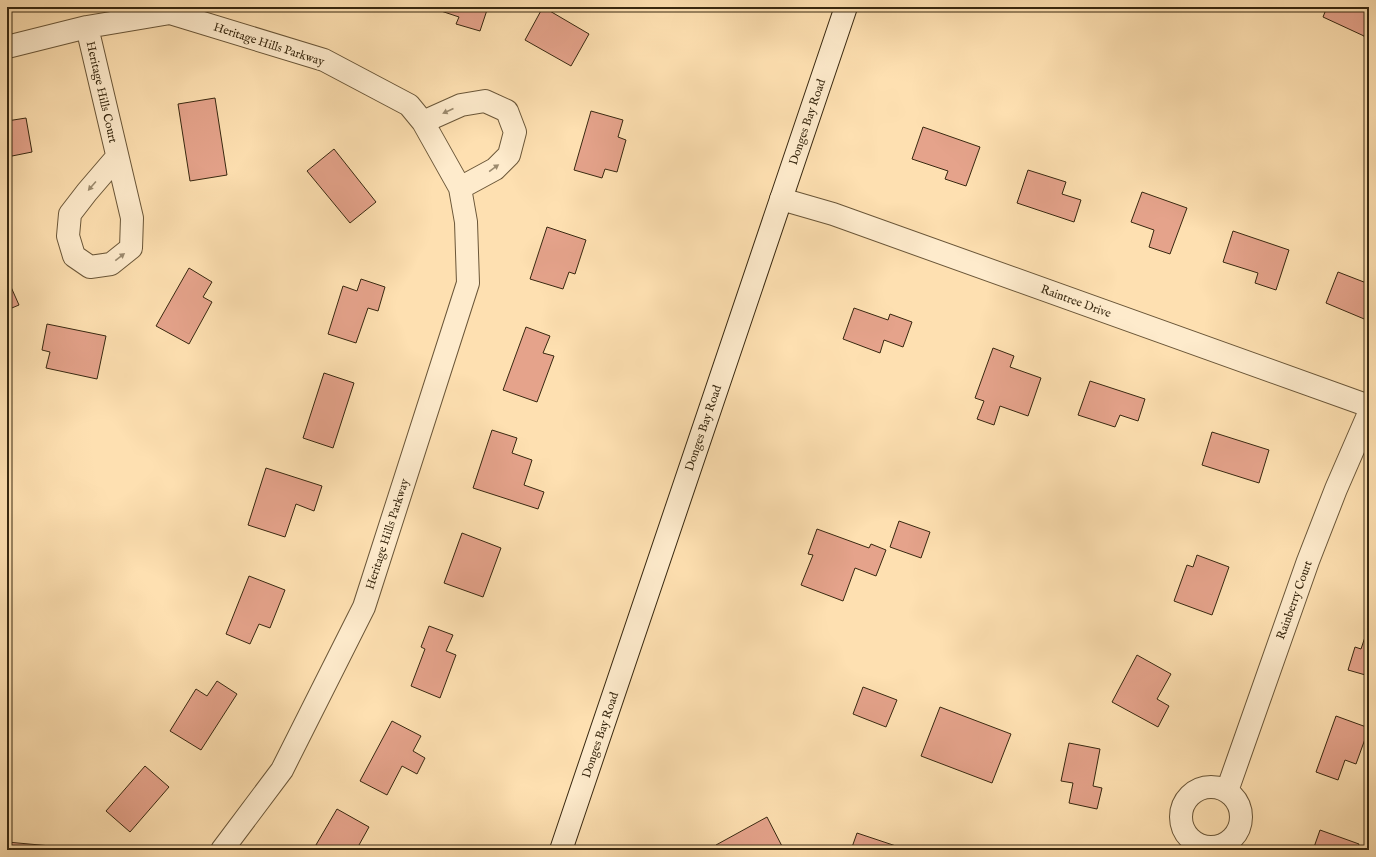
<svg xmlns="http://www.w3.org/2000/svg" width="1376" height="857" font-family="'IM FELL English',serif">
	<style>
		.building { fill: #e5a38b; stroke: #382810 }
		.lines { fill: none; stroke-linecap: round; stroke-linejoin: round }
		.street-casing { stroke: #6a5638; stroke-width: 24 }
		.secondary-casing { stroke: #382810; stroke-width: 24 }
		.street { stroke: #feebcc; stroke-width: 22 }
		.secondary { stroke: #feebcc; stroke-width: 22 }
		.oneway { fill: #9b8a6e }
		.labels { text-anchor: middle; stroke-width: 4; stroke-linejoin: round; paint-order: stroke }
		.street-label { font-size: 12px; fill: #382810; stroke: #feebcc }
	</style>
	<rect width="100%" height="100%" fill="#fee0b1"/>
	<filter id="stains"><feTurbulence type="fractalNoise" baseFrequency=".005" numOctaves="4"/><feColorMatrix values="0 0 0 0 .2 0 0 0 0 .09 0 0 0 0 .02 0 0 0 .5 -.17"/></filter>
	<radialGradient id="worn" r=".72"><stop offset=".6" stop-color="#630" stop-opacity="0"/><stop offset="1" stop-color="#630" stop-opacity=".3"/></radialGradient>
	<path class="building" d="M429,7H488L480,31L456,24L459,17Z
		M543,7L589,34L571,66L525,40Z
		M1327,7H1369V50L1364,36L1323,17Z
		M215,98L227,175L190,181L178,104Z
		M591,111L623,120L618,137L626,140L617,172L605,169L602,178L574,170Z
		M26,118L32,152L7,157V121Z
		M923,127L980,147L966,186L945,179L948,171L912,159Z
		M334,149L376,202L350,223L307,171Z
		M1028,170L1066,182L1062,194L1081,200L1074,222L1017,203Z
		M1142,192L1187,208L1170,254L1149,247L1154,230L1131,222Z
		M547,227L586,240L575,274L569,272L563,289L530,279Z
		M1233,231L1289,250L1276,290L1255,283L1258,273L1223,262Z
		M189,268L212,282L203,297L212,302L189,344L156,326Z
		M1338,272L1369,284V321L1326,303Z
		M7,278L19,305L7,310Z
		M361,279L385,287L378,311L368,308L356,343L328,334L343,286L357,291Z
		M854,308L888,320L890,314L912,322L903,347L884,340L880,353L843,339Z
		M47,324L106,336L97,379L46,368L50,352L42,350Z
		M526,327L550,336L543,353L554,356L537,402L503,390Z
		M993,348L1014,356L1010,367L1041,378L1028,416L1000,406L994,425L977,419L984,401L975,398Z
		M324,373L354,383L333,448L303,438Z
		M1090,381L1145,399L1138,421L1120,415L1115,427L1078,415Z
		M492,430L517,438L512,453L532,460L524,485L544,492L538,509L473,488Z
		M1212,432L1269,450L1259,483L1202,465Z
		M266,468L322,486L314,511L296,504L285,537L248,525Z
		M899,521L930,532L921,558L890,547Z
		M817,529L869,548L871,544L886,550L876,576L855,568L843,601L801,585L813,555L808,554Z
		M462,533L501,548L483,597L444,583Z
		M1197,555L1229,567L1212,615L1174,601L1187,565L1193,567Z
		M249,576L285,590L270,628L259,624L250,644L226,634Z
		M1369,625V676L1348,670L1355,647L1361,649Z
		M429,626L453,635L446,651L456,655L440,698L411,686L425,649L421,647Z
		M1137,655L1171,674L1157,699L1169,706L1158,727L1112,702Z
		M217,681L237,694L201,750L170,731L196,689L207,696Z
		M863,687L897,700L886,727L853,714Z
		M940,707L1011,734L992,783L921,756Z
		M1336,716L1369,728L1356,764L1345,760L1338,780L1316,772Z
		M392,721L421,736L413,751L425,758L417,774L402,766L387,795L360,781Z
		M1069,743L1100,749L1093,786L1102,788L1097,809L1069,803L1073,783L1061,781Z
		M145,766L169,787L130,832L106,811Z
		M337,809L369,827L359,845L362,848L361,850H313Z
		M767,817L784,850H719L716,845Z
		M1320,830L1359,844L1357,850H1313Z
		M857,833L908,850H851Z
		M7,842L62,847V850H7Z"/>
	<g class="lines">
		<g class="street-casing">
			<path id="street" d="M87,27L132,218L131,248L111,264L90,267L74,256L68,236L70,214L87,192L117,157
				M7,47L87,27L170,13L324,60L409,105L423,122L460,188L466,222L468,283L364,607L282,770L222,850
				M423,122L461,105L485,101L507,111L515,132L509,155L495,169L460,188
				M781,199L833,214L1369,406
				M1181 817a30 30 0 1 1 60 0a30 30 0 1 1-60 0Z
				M1227,791L1308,561L1336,489L1369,413"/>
		</g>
		<g class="secondary-casing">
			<path id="secondary" d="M561,850L846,7"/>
		</g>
		<use href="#street" class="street"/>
		<use href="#secondary" class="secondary"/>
	</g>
	<defs><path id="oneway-solid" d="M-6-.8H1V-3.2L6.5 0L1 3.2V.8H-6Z"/></defs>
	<g class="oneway">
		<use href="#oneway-solid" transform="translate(448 111) rotate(156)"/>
		<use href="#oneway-solid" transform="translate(494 168) rotate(-36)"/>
		<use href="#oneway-solid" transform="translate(92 186) rotate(131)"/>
		<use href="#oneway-solid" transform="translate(120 257) rotate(-38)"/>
	</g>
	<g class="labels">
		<g class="street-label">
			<text transform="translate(269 44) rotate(18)" y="4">Heritage Hills Parkway</text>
			<text transform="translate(102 92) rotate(77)" y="4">Heritage Hills Court</text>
			<text transform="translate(807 122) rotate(-71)" y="4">Donges Bay Road</text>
			<text transform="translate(1076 301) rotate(20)" y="4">Raintree Drive</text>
			<text transform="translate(703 428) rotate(-71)" y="4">Donges Bay Road</text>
			<text transform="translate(387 534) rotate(-72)" y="4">Heritage Hills Parkway</text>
			<text transform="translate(1294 600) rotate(-70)" y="4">Rainberry Court</text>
			<text transform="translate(600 735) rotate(-71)" y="4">Donges Bay Road</text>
		</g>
	</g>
	<rect width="1376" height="857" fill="none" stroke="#fee0b1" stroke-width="24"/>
	<rect x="8" y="8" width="1360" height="841" fill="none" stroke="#382810" stroke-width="2"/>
	<rect x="12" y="12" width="1352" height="833" fill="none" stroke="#382810"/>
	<rect width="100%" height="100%" filter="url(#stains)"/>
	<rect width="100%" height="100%" fill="url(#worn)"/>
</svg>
